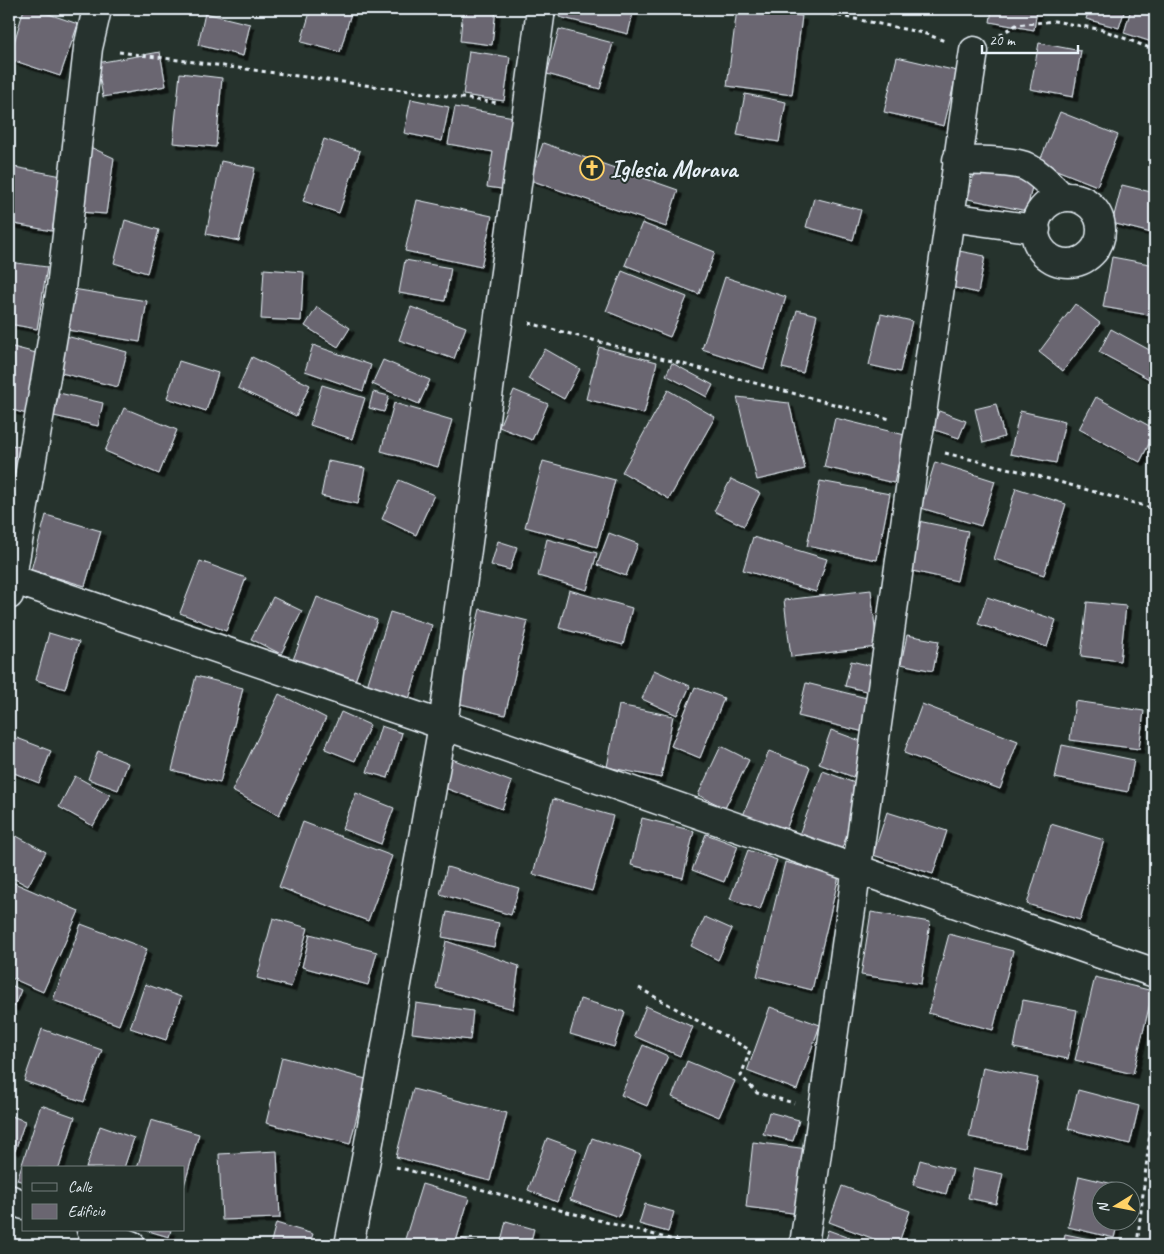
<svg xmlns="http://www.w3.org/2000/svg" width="1164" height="1254" font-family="Caveat,sans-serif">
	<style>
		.building { fill: #6a6671; stroke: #e8f1f8; filter: url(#shadow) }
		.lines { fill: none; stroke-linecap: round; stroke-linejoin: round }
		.minor-casing { stroke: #e8f1f8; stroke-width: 31 }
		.path { stroke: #e8f1f8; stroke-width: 3; stroke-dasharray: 4 4; stroke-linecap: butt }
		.minor { stroke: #26332d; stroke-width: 28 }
		.labels { text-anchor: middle; stroke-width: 4; stroke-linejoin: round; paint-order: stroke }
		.poi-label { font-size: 25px; font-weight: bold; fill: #e8f1f8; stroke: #26332d; text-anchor: start }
	</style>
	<defs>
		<filter id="shadow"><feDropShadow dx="4.5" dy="4.5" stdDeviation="0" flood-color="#0009"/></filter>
	</defs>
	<rect width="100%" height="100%" fill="#26332d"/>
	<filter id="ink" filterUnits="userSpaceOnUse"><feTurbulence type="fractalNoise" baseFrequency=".02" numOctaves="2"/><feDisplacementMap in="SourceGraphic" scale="10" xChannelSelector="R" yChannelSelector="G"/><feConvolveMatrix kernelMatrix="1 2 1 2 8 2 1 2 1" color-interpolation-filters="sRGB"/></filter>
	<g filter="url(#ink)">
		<path class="building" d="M24,9H34L78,24L60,76L9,59Z
			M311,9H336L351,13L340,52L301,42Z
			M463,9H496L492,45L460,41Z
			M561,9H634L628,34L559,17Z
			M737,9H752L802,16L792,95L727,86Z
			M992,9H1037L1034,30L990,22Z
			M1089,9H1125L1119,28L1086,19Z
			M1131,9L1155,15V43L1124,33Z
			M205,13L250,24L243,56L198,45Z
			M559,29L613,43L600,89L547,74Z
			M1039,43L1081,51L1073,97L1030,89Z
			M469,51L510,57L504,101L463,95Z
			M160,52L166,86L103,97L97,63Z
			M897,57L957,71L944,126L884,112Z
			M180,73L222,78L216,147L173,143Z
			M745,94L786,102L779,142L737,135Z
			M411,99L449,107L442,141L404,133Z
			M455,107L520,118L508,190L487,187L493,152L448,144Z
			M1060,112L1118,135L1097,186L1039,163Z
			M324,139L360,151L339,213L303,201Z
			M543,143L678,190L666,227L530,180Z
			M88,146L114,158L106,214L79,212Z
			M221,161L255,168L239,241L206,234Z
			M9,166L62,176L52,231L9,223Z
			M975,169L1033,181L1027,211L968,199Z
			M1122,185L1155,193V234L1112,223Z
			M814,198L861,210L853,240L806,227Z
			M417,200L492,216L481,267L405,251Z
			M125,220L159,230L147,273L114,263Z
			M642,223L715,252L699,294L625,265Z
			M959,251L985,256L978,293L951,287Z
			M1112,257L1155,265V275L1148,315L1103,307Z
			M405,260L451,268L445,301L399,293Z
			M9,262L47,267L37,329L9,324Z
			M264,269L304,272L301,321L261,319Z
			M622,271L687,297L670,337L606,311Z
			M725,277L786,297L764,369L702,349Z
			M73,289L147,301L140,342L67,330Z
			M1075,304L1100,323L1063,371L1039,352Z
			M317,307L350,328L338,347L305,326Z
			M411,307L466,327L454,359L399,340Z
			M797,310L817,315L803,373L782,368Z
			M881,314L912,321L900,372L869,365Z
			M1111,329L1155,353V371L1151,380L1099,352Z
			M66,336L127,352L118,387L57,372Z
			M313,345L371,365L363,391L305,371Z
			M9,346L44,355L30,415L9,409Z
			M599,347L657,362L644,414L586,399Z
			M545,349L580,369L564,399L528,379Z
			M252,357L310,385L296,416L238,388Z
			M383,360L430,380L419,404L372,384Z
			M179,361L218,373L206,411L167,398Z
			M672,363L713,385L707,397L666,375Z
			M322,385L365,398L352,439L310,425Z
			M514,390L548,404L532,440L499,427Z
			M668,390L715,417L669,499L622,472Z
			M373,392L389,396L384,412L369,408Z
			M59,393L103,403L98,426L54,416Z
			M737,397L789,403L805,469L757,480Z
			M1096,397L1155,429V432L1140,462L1079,429Z
			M394,403L452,420L438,467L381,451Z
			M996,404L1004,437L983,443L975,409Z
			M124,408L177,430L159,474L105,451Z
			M939,411L966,421L959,438L932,429Z
			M1020,411L1065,421L1056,463L1010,454Z
			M835,418L905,435L894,483L824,467Z
			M9,444L30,450L12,513L9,512Z
			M328,461L365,468L358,504L321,496Z
			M543,461L615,480L597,547L525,527Z
			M935,462L995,481L981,526L921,508Z
			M731,479L760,493L744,526L714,511Z
			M399,480L434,495L416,535L382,519Z
			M820,481L890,494L877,560L807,546Z
			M1016,488L1066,504L1044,575L994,559Z
			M46,515L101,531L85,586L31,570Z
			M918,521L968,531L957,581L908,570Z
			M609,533L638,544L626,576L597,565Z
			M753,537L827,559L816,592L743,570Z
			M547,539L597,553L587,590L538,576Z
			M498,541L517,547L510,570L491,565Z
			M200,561L246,578L226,631L180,613Z
			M569,590L632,608L623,645L559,628Z
			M871,590L877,647L791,657L784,600Z
			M273,597L302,611L281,654L251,639Z
			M317,597L377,620L352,689L291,665Z
			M987,597L1056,620L1047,647L978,624Z
			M1087,602L1126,606L1120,661L1081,656Z
			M480,609L528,621L505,715L457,703Z
			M390,612L432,625L409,699L367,686Z
			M49,633L79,642L65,689L36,680Z
			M907,635L939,641L933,671L901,664Z
			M851,661L881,668L874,693L845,686Z
			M654,670L690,686L677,715L642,699Z
			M196,676L243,688L220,783L172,770Z
			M806,683L871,699L864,732L798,716Z
			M695,687L724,698L700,758L671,746Z
			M279,694L326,718L279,815L232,791Z
			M1075,701L1144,711L1139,749L1070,740Z
			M922,704L1018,741L1000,789L904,753Z
			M619,705L673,716L661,778L607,767Z
			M341,712L370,725L355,761L325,749Z
			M381,726L402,733L388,778L367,772Z
			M831,730L866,743L853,777L819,764Z
			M17,738L51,751L39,783L9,771V760Z
			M1062,745L1134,760L1128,792L1055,778Z
			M721,746L749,760L725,808L698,795Z
			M98,751L128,763L118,790L88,779Z
			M769,751L810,767L784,835L742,818Z
			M452,759L512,782L502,809L442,787Z
			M823,771L865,787L839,856L797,840Z
			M75,776L110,795L93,826L59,807Z
			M356,793L394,808L381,844L342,829Z
			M553,799L613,816L592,891L533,874Z
			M887,812L947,831L933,874L873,855Z
			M642,818L694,831L683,878L631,865Z
			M303,822L392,856L368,921L279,887Z
			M1051,824L1104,840L1080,920L1027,904Z
			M9,832L46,852L28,886L9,876Z
			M706,834L738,846L724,882L692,870Z
			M748,850L777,860L760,910L730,899Z
			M785,862L839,876L812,990L757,976Z
			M447,867L519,888L511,915L440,894Z
			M12,882L79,911L43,992L9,977V888Z
			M447,912L499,923L494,947L442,937Z
			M871,912L930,922L921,984L861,975Z
			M705,917L732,929L718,960L691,946Z
			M273,918L308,928L291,987L257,978Z
			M81,924L147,949L119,1025L53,1000Z
			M310,934L377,952L368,985L302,967Z
			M949,934L1013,951L993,1030L928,1013Z
			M446,941L519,966L513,1009L436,988Z
			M1095,977L1153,991L1133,1074L1075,1060Z
			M9,984L21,990L14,1007L9,1004Z
			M145,984L181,997L166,1040L130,1028Z
			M580,999L625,1012L614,1047L570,1034Z
			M1023,1000L1077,1010L1068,1059L1014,1048Z
			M416,1003L473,1011L470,1040L412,1033Z
			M646,1006L693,1027L680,1056L634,1036Z
			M770,1007L820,1025L797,1090L747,1071Z
			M42,1029L102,1050L84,1102L24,1081Z
			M643,1045L668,1056L647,1106L621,1095Z
			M282,1057L366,1079L350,1144L266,1123Z
			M687,1061L735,1081L719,1117L672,1097Z
			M983,1067L1038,1078L1024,1148L969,1137Z
			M413,1089L507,1113L490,1181L396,1157Z
			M1078,1090L1139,1106L1130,1144L1068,1129Z
			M41,1105L75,1117L59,1168H24V1182L17,1180Z
			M769,1112L799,1120L793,1141L763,1134Z
			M9,1115L25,1121L15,1151L9,1148Z
			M151,1120L199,1134L184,1186V1168H137Z
			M100,1126L134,1138L124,1168H86Z
			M547,1138L577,1149L557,1202L528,1190Z
			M592,1138L641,1155L619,1217L570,1200Z
			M753,1142L808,1149L800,1214L746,1207Z
			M277,1151L280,1218L222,1220L219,1154Z
			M920,1160L953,1169L946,1194L913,1185Z
			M974,1168L1003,1174L996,1204L968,1198Z
			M1079,1176L1126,1187L1125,1192H1102V1222H1118L1114,1238L1068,1227Z
			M422,1184L469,1198L455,1245H426L405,1239Z
			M842,1186L910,1211L898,1245H890L829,1222Z
			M645,1204L674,1212L668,1232L639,1224Z
			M506,1221L534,1229L530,1245H500Z
			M276,1223L313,1234L309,1245H270Z
			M145,1230H171L169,1237Z
			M828,1230L869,1245H823Z
			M1065,1234L1119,1245H1063Z
			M462,1239L486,1245H460Z"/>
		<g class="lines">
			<g class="minor-casing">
				<path id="minor" d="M957,160C975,161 1013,160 1027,167C1041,174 1051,186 1062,197
					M1035 230a33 33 0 1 1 66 0a33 33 0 1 1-66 0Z
					M950,217L1036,229
					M9,578L443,725L1155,973
					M9,595L61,288L88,48L97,9
					M9,1199L24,1205
					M91,1230L131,1245
					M349,1245L366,1159L443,725L541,9
					M804,1245L916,446L920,427L969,83L974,51"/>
			</g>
			<path class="path" d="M807,9L923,33L945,41
				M1000,35L1016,25L1054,21L1103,30L1155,50
				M119,52L499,103
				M529,323L890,419
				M945,453L1031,474L1152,508
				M1155,466L1152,508L1155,514
				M639,988L750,1050L741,1076L757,1093L794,1103
				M396,1167L693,1245
				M1137,1245L1155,1090"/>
			<use href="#minor" class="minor"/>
		</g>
	</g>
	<defs>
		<g id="church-ring" transform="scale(1.25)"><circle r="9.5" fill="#26332d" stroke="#ffd166" stroke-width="1.5"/><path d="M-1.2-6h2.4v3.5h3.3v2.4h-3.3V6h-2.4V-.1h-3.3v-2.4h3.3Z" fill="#ffd166"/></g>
	</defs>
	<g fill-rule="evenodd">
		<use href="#church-ring" x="592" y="168"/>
	</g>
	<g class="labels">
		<g class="poi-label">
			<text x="610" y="177">Iglesia Morava</text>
		</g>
	</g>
	<rect width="1164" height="1254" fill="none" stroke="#26332d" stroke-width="30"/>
	<rect x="15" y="15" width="1134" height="1224" fill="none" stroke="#e8f1f8" stroke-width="2" filter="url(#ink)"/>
	<rect x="22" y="1166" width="162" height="65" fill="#26332d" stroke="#747f7e"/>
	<rect x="32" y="1183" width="25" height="8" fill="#26332d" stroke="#747f7e"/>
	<text x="68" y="1192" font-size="15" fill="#e8f1f8">Calle</text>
	<rect x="32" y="1204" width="25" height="15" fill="#6a6671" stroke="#747f7e"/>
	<text x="68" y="1216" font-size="15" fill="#e8f1f8">Edificio</text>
	<g transform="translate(1116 1206) rotate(260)"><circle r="24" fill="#26332d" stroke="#747f7e"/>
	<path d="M0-4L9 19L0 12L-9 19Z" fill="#ffd166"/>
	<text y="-8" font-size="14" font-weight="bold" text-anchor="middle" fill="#e8f1f8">N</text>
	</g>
	<path d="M982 45v8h96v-8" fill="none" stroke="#e8f1f8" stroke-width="2.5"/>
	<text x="989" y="45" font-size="15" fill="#e8f1f8" stroke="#26332d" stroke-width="4" paint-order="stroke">20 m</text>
</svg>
